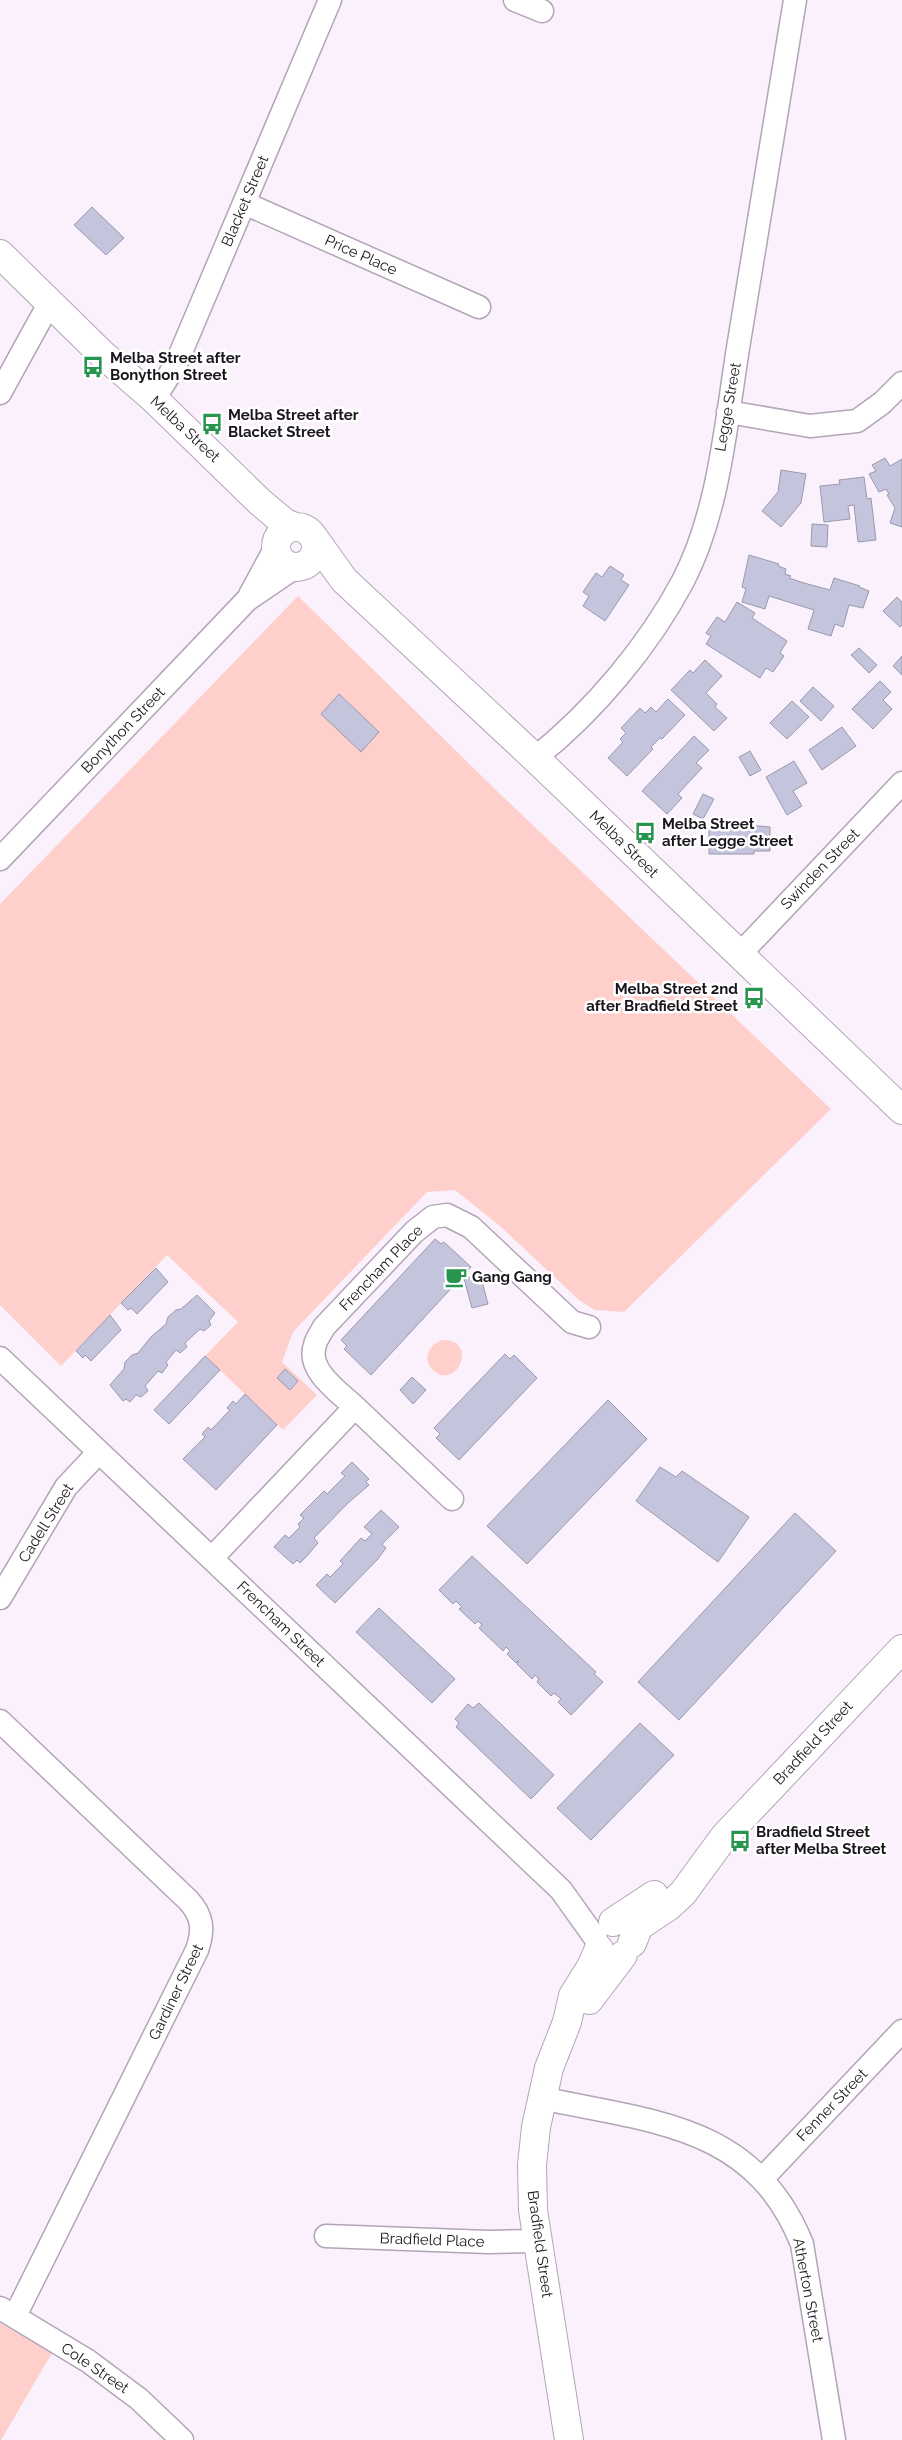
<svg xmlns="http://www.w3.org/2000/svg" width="902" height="2440" font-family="Raleway,sans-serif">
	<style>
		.green { fill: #ffcfcb }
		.building { fill: #c4c5dc; stroke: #9899af }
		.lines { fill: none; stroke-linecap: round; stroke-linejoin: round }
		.street-casing { stroke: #b3a4b8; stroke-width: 25 }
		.secondary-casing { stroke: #b3a4b8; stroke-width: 30 }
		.street { stroke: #fff; stroke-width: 22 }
		.secondary { stroke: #fff; stroke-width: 28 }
		.labels { text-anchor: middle; stroke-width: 5; stroke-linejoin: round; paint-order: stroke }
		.street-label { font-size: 15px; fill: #1b161d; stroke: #fff }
		.poi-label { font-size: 15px; font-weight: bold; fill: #1b161d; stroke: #fff; text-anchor: start }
	</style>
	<rect width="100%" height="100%" fill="#faf1fd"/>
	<path class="green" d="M298,596L500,794L831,1109L624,1312L595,1310L579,1300L500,1226L455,1190L427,1192L293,1332L282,1362L317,1395L283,1430L205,1356L238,1322L167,1255L61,1366L0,1305V904Z
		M443,1340C480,1340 456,1392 433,1370C421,1359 430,1343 443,1340Z
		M0,2323L52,2353L1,2440H0Z"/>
	<path class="building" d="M92,207L124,238L106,255L74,225Z
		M885,458L890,466L902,459V527L890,523L895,508L887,495L889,494L886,489L879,492L869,474L876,471L872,465Z
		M781,470L806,474L801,503L781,527L762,511L778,492Z
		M864,477L867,499L871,498L876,540L858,542L854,505L848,506L850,519L824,522L820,486L840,484L839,480Z
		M812,524L828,525L827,547L811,546Z
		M749,555L779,564L778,566L786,569L785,574L791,576L789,578L804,583L830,590L834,578L860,586L859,587L869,591L863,608L849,605L843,627L835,624L831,636L808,629L814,610L769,596L765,609L742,602L746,589L742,587Z
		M610,566L624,575L621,580L629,585L605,621L583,606L589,596L583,592L596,573L602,577Z
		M897,597L902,602V625L900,627L883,611Z
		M737,602L755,613L752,618L787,641L780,653L784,656L773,672L766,668L760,678L706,644L711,636L706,633L717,617L725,622Z
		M859,648L877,665L869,673L851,655Z
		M902,656V675L893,666Z
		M705,660L722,676L706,693L717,704L715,707L727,718L714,731L671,690L690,670L693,673Z
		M880,681L891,692L883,700L892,709L873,729L852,709Z
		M813,687L834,706L821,721L800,701Z
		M339,694L379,732L361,752L321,714Z
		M668,699L685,715L662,739L660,738L651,747L653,749L627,776L608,758L623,742L620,739L626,733L621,728L640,708L645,713L651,707L656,712Z
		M792,701L809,717L787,739L770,723Z
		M842,727L856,746L822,770L809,750Z
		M694,736L709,750L696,763L702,768L678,794L682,798L667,814L642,791Z
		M750,751L761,770L750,776L739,757Z
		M794,761L807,783L793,791L802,806L787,815L766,777Z
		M703,794L714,799L703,819L693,814Z
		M746,825L770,827V851H754V854H709V827Z
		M435,1239L441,1244L444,1242L471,1267L371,1375L344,1349L347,1346L341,1340Z
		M156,1268L168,1282L137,1314L131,1308L128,1310L121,1303Z
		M480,1274L488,1304L472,1308L464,1279Z
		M197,1295L215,1313L209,1321L211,1325L204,1331L200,1329L185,1343L187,1347L180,1353L176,1350L166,1362L168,1365L162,1373L158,1371L145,1386L148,1391L141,1397L136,1395L130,1402L126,1399L123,1401L110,1385L124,1369L125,1362L132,1355L138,1353L151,1337L166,1324L168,1317L176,1310L181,1309Z
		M110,1315L121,1330L91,1361L85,1355L83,1358L76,1351Z
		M505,1354L510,1359L514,1355L537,1378L459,1460L436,1438L440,1434L434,1428Z
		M205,1356L220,1370L169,1424L154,1410Z
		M285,1369L298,1381L290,1390L277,1378Z
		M412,1377L426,1390L413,1404L400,1390Z
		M245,1394L277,1425L216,1490L183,1459L205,1437L202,1434L208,1427L211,1430L230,1410L227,1408L233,1401L236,1404Z
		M608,1400L647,1439L527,1564L487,1526Z
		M352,1462L369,1479L366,1482L369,1485L348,1503L314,1538L318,1543L307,1556L300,1563L297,1560L293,1564L274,1547L285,1535L289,1538L300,1527L298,1524L304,1518L300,1515L324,1491L327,1494L345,1476L341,1473Z
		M660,1467L676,1477L682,1471L749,1517L718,1562L636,1501Z
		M381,1510L399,1527L382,1544L386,1548L377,1560L335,1603L316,1585L327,1574L330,1577L343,1564L340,1561L361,1538L365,1541L372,1534L364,1527Z
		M795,1513L836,1551L679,1720L638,1682Z
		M472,1556L596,1672L594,1674L603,1682L571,1715L558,1702L561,1699L554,1693L551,1696L537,1682L539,1679L535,1675L532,1679L517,1664L519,1660L516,1663L507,1654L510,1651L506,1647L503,1651L479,1628L482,1625L478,1621L475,1624L459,1609L462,1607L456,1601L453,1604L439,1590Z
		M379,1608L455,1679L432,1703L356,1632Z
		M479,1703L554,1775L531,1799L456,1727L459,1723L455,1719L468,1704L473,1708Z
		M640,1723L674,1755L591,1840L557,1808Z"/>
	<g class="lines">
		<g class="street-casing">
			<path id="street" d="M515,0L542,11
				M244,203L479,307
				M0,393L50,302
				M154,399L176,364L330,0
				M728,412L810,426L857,421L882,403L902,383
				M250,595L276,547
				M535,758C593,712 648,647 683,581C719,512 726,423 738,348C757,232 776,116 795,0
				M0,859L247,600L294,568
				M739,955L902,783
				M0,1358L561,1890L596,1939
				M355,1407L452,1499
				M212,1558L355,1407C339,1392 306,1370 315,1345C316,1339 321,1333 324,1327L414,1232L433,1217L447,1215L471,1227L572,1322L589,1327
				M0,1598L66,1487L99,1452
				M0,1721L188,1900C203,1916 204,1930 197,1950L15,2316
				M541,2098C652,2122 754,2124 802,2244L834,2440
				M763,2178L902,2031
				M326,2236L488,2242L538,2241
				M0,2308L88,2361L139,2399L182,2440"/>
		</g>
		<g class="secondary-casing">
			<path id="secondary" d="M0,254L101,353L154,399L260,502L285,523L295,527
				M276 547a20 20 0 1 1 40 0a20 20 0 1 1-40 0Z
				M314,538L344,580L535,758L902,1110
				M613,1922L654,1895
				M632,1943L639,1926L669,1906L683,1893L724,1837L902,1649
				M589,2000L623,1955
				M569,2440L533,2210L532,2165L536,2127L549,2068L567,2022L573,1996L591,1967L599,1949"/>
		</g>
		<use href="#street" class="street"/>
		<use href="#secondary" class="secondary"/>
	</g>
	<defs>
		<g id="bus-bare" transform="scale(1.725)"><path d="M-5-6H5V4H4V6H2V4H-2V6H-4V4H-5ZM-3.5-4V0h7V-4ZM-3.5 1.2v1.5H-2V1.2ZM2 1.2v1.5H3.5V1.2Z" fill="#28954e" stroke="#fff" stroke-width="2.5" paint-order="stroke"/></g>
		<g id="cafe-bare" transform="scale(1.725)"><path d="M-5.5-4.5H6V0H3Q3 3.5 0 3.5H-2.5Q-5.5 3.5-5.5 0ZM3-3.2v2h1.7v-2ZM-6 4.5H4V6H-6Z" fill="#28954e" stroke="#fff" stroke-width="2.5" paint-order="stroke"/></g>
	</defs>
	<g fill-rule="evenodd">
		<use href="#bus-bare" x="93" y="367"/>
		<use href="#bus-bare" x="212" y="424"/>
		<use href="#bus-bare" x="645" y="833"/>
		<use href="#bus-bare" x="754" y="998"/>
		<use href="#cafe-bare" x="456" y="1277"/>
		<use href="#bus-bare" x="740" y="1841"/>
	</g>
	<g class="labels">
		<g class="street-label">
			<text transform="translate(245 201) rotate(-67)" y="5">Blacket Street</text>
			<text transform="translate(361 255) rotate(24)" y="5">Price Place</text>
			<text transform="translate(728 407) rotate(-80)" y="5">Legge Street</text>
			<text transform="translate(185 429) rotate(43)" y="5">Melba Street</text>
			<text transform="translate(123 730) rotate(-46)" y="5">Bonython Street</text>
			<text transform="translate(624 844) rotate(44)" y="5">Melba Street</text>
			<text transform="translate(820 869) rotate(-46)" y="5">Swinden Street</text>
			<text transform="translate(381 1268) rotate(-46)" y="5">Frencham Place</text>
			<text transform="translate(46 1523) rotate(-58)" y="5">Cadell Street</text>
			<text transform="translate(281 1624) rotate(44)" y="5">Frencham Street</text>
			<text transform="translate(813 1743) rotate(-47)" y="5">Bradfield Street</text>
			<text transform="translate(176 1992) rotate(-64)" y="5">Gardiner Street</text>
			<text transform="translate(832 2105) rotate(-46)" y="5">Fenner Street</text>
			<text transform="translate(432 2240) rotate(2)" y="5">Bradfield Place</text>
			<text transform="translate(540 2244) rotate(82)" y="5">Bradfield Street</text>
			<text transform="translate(808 2290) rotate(79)" y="5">Atherton Street</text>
			<text transform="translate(95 2368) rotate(34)" y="5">Cole Street</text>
		</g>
		<g class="poi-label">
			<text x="110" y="363">Melba Street after<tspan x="110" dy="17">Bonython Street</tspan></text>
			<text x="228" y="420">Melba Street after<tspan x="228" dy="17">Blacket Street</tspan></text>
			<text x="662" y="829">Melba Street<tspan x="662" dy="17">after Legge Street</tspan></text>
			<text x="738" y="994" text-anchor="end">Melba Street 2nd<tspan x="738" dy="17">after Bradfield Street</tspan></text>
			<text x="472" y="1282">Gang Gang</text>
			<text x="756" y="1837">Bradfield Street<tspan x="756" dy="17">after Melba Street</tspan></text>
		</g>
	</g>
</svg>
